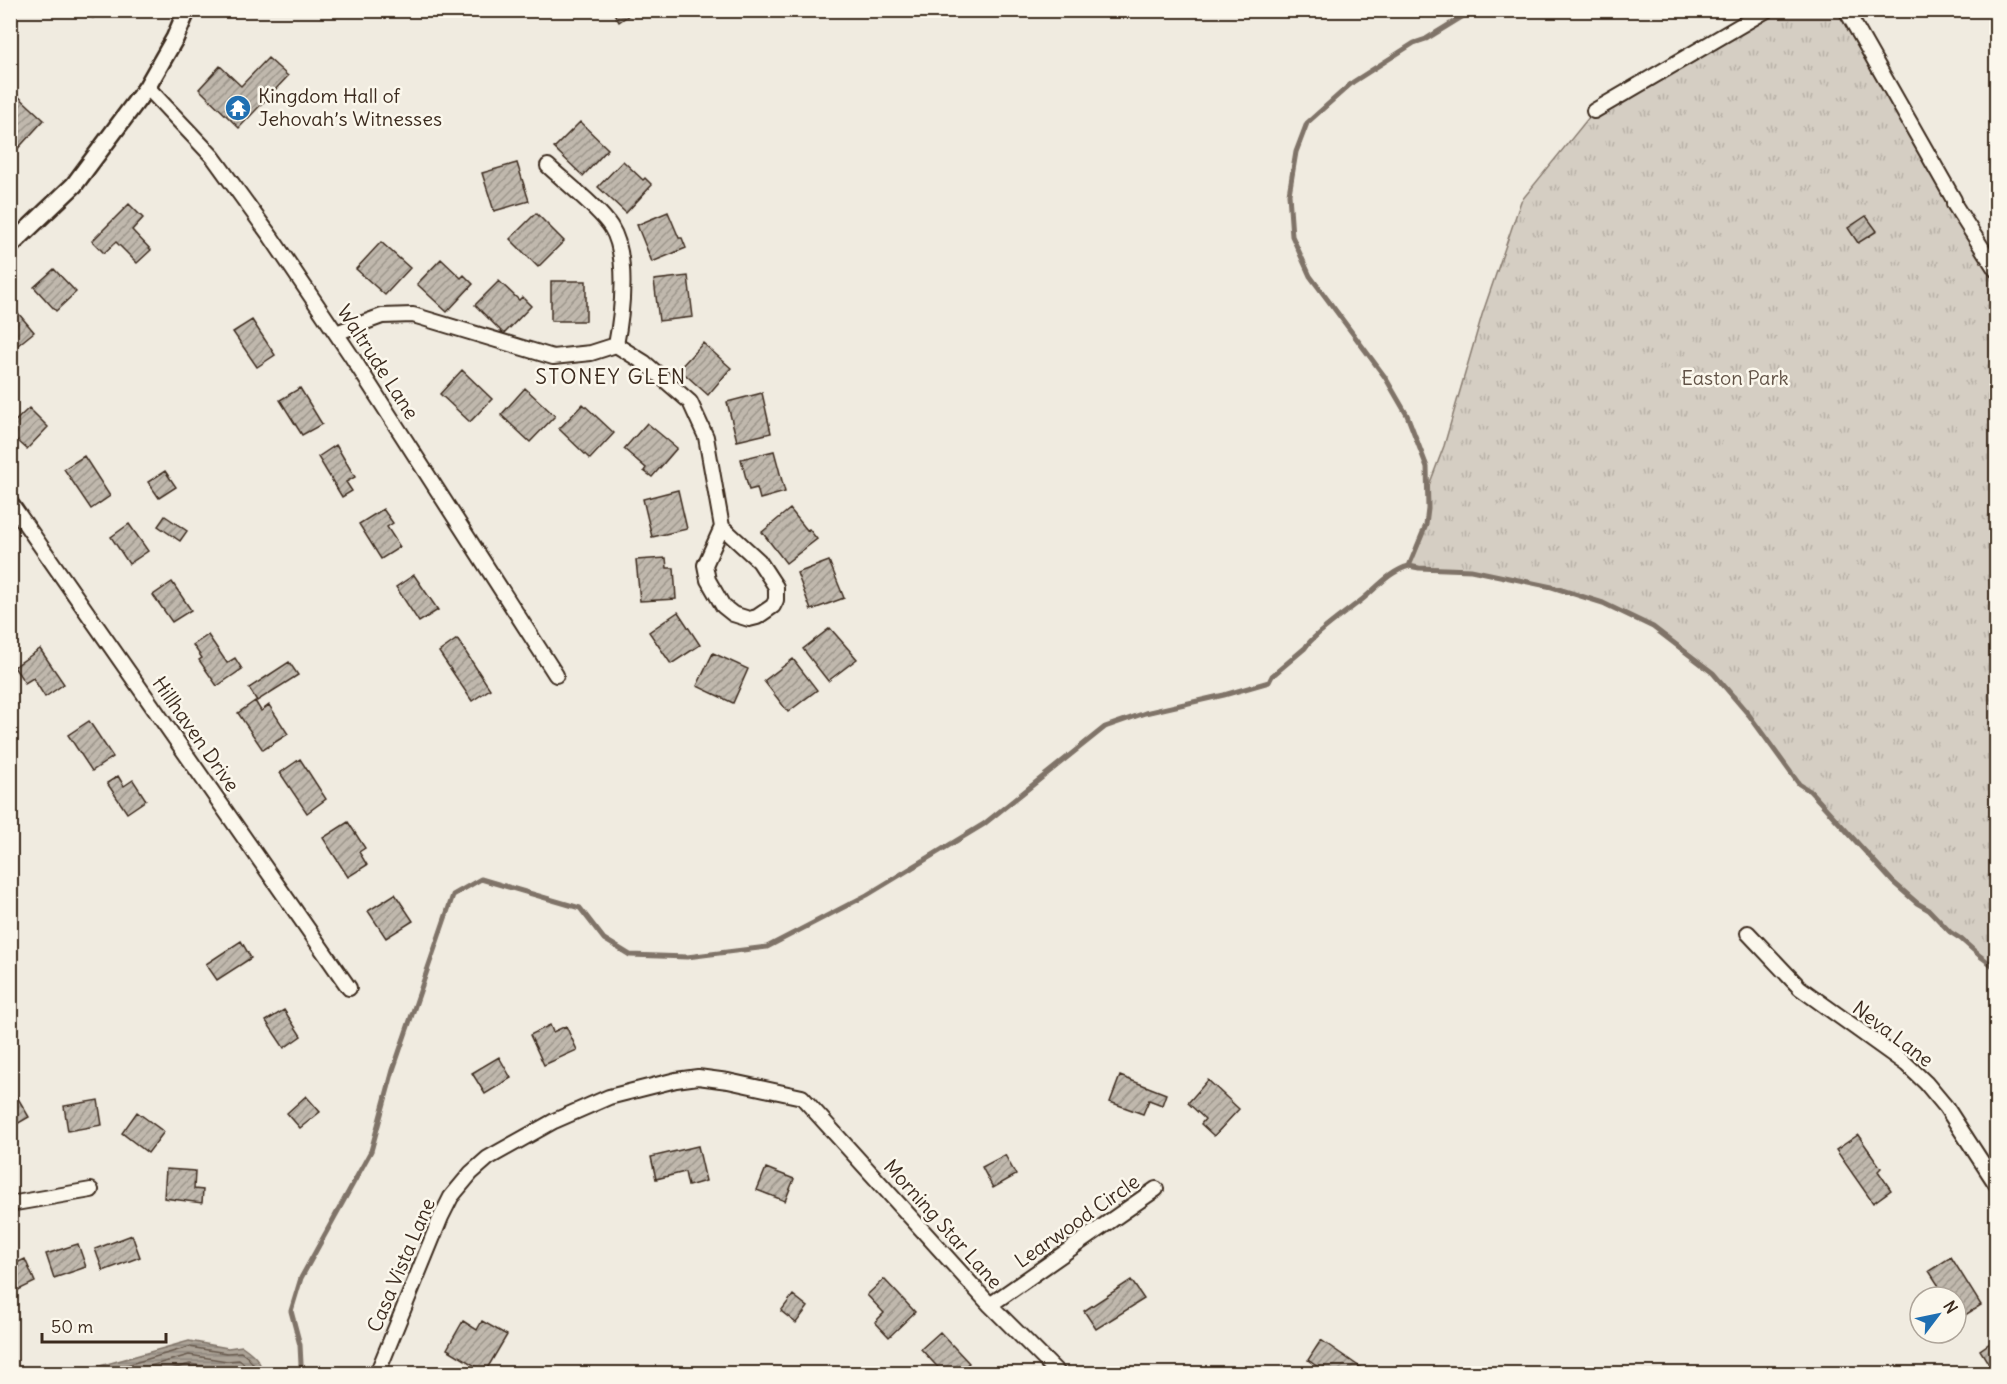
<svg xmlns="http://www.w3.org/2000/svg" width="2007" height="1384" font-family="Delius,sans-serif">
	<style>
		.park { fill: url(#park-tufts); stroke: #887c70; stroke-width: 1.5 }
		.water { fill: url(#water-rules); stroke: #7f7367; stroke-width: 1.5 }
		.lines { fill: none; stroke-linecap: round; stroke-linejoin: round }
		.shore { stroke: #685a4e; stroke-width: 1.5 }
		.stream { stroke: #7f7367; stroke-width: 5 }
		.building { fill: url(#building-hatch); stroke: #3b2a1e; stroke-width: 1.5 }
		.minor-casing { stroke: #3b2a1e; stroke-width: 18 }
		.tertiary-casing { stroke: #3b2a1e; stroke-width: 21 }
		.minor { stroke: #fbf7ec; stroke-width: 14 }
		.tertiary { stroke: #fbf7ec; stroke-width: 16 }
		.labels { text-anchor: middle; stroke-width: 5; stroke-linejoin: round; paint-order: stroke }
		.poi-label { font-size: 20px; fill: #3b2a1e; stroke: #fbf7ec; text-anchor: start }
		.street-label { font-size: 20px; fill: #3b2a1e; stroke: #fbf7ec }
		.park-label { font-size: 20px; fill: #625347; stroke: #fbf7ec }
		.neighbourhood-label { font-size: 21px; letter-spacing: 1.5px; fill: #3b2a1e; stroke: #fbf7ec }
	</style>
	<defs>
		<pattern id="park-tufts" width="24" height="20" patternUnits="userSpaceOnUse" patternTransform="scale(1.5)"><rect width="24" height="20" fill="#d5cec3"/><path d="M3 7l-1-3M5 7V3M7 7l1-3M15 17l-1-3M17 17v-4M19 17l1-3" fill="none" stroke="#b8b1a7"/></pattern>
		<pattern id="water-rules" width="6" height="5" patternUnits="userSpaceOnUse" patternTransform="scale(1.5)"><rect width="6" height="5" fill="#aca397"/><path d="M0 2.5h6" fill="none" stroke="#8d857b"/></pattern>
		<pattern id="building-hatch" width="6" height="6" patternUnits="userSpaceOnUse" patternTransform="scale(1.5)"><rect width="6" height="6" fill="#c0b8ad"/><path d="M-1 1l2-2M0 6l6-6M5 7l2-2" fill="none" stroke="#9d968c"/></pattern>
	</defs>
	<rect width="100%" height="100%" fill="#f0ebe0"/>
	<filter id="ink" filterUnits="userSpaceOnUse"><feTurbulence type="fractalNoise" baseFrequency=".0167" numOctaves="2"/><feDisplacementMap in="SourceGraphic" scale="12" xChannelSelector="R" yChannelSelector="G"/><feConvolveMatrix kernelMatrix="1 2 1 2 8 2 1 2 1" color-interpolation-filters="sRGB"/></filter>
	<g filter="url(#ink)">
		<path class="park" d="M1767,11H1846L1996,270V968L1980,956L1961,939L1950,932L1929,910L1917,903L1893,882L1810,791L1799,784L1749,715L1713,673L1653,627L1603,603L1552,587L1471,570L1419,568L1409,566L1426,525L1428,511V488L1444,446L1482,315L1521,201L1594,111Z"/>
		<path class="water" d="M189,1341L228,1348L242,1346C252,1353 262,1361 262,1373H11L82,1371Z"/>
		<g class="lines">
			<path class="shore" d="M96,1374L189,1347L227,1353L241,1352C248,1357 256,1364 256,1374
				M122,1374L189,1355L227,1361L239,1360L243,1363L248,1374
				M154,1374L190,1364L225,1370L235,1369L239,1374"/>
			<path class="stream" d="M1409,566L1426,525L1428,509L1427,467L1407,415L1385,377L1310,276L1292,236L1289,194L1296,152L1307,123L1353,82L1414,43L1426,39L1473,10
				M300,1374L301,1364L300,1345L291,1311L301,1278L371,1151L393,1070L453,895L481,879L580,908L604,939L630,955L687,957L767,947L867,895L984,824L1105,727L1145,713L1224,695L1269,682L1272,676L1305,648C1313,635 1342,615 1355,605C1373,593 1387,572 1409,566L1419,568L1471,570L1552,587L1603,603L1653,627L1713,673L1749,715L1799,784L1810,791L1893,882L1917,903L1929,910L1950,932L1961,939L1980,956L1996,968"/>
		</g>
		<path class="building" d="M73,10H96L93,18Z
			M612,10H636L619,22Z
			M268,58L288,76L239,128L199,89L220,66L241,86Z
			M17,95L44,120L11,156L10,102Z
			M580,122L608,149L583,176L554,148Z
			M623,161L643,180L645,178L652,185L626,213L598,187Z
			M517,163L529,201L494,211L482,173Z
			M129,204L143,218L132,230L151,250L137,263L116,242L104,253L92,241Z
			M668,212L679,238H682L686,248L652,262L637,225Z
			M536,213L564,241L538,267L510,239Z
			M1866,216L1877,231L1858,243L1848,228Z
			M381,242L410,268L385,295L356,269Z
			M441,259L461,278L464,275L473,284L447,312L417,284Z
			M54,269L76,292L56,311L34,287Z
			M688,276L693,317L659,321L654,280Z
			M499,281L519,300L522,297L531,306L504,334L475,305Z
			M551,281H586V321H551Z
			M13,307L34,332L13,349L10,346V310Z
			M252,320L275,355L257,367L233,332Z
			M703,343L731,368L708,395L679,369Z
			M462,370L492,399L470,422L440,394Z
			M300,388L322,424L302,435L280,400Z
			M525,388L555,416L530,442L501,415Z
			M762,393L771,433L737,441L727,402Z
			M583,404L614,433L590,459L559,429Z
			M29,408L48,427L27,449L10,434V426Z
			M647,423L677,448L652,477L644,471L646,468L624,449Z
			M336,445L355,477L346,482L352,491L342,497L318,457Z
			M774,451L785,492L760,499L757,488L749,490L741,459Z
			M84,456L110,496L91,509L64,469Z
			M165,471L176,487L159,498L148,482Z
			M678,490L687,529L652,537L643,499Z
			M383,509L393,523L387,527L400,547L381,559L359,524Z
			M790,509L807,530L809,529L817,539L786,563L762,532Z
			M165,516L187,531L180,541L158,526Z
			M129,524L148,551L129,564L111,537Z
			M666,558L667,568H674L676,599L640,601L636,560Z
			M829,561L844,598L811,610L797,573Z
			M414,575L438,610L419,622L396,587Z
			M172,582L191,610L172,622L153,595Z
			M678,612L700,645L671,664L649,632Z
			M830,628L857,659L828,681L803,649Z
			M208,635L227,663L235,658L242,669L217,686L199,660L202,658L193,645Z
			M457,639L490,689L472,701L439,652Z
			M40,649L64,684L45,697L33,678L25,683L14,667Z
			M713,653L748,669L733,703L697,686Z
			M793,659L817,690L788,712L764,681Z
			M289,662L298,675L257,701L249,688Z
			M255,701L261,711L269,705L288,734L263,750L238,713Z
			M89,721L113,757L92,771L68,735Z
			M300,759L326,799L307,813L280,773Z
			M118,776L124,786L133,780L146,800L127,813L107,783Z
			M348,822L365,848L359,852L367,865L348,877L323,838Z
			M395,894L413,921L386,938L368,911Z
			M241,941L251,958L217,980L206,964Z
			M284,1010L301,1036L284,1048L266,1021Z
			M550,1025L553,1032L566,1026L577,1050L544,1065L530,1035Z
			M499,1057L511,1078L485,1094L472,1073Z
			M1120,1076L1166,1094L1162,1105L1149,1100L1143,1114L1110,1102Z
			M1208,1080L1239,1109L1214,1136L1201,1124L1205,1119L1188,1103Z
			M16,1095L29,1117L10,1128V1098Z
			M306,1096L320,1112L300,1128L287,1113Z
			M98,1100L102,1125L68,1131L64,1106Z
			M137,1112L164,1132L148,1153L122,1133Z
			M1858,1135L1881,1168L1878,1171L1891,1190L1873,1203L1836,1150Z
			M698,1146L706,1181L688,1186L685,1172L656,1179L651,1157Z
			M1005,1155L1016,1175L993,1188L982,1167Z
			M766,1168L794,1179L785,1201L757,1190Z
			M166,1169L195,1171L194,1189L203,1190L202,1203L164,1198Z
			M132,1235L140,1257L103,1271L95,1249Z
			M78,1244L86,1267L54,1278L46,1254Z
			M1951,1257L1981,1305L1959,1319L1956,1314V1297H1946L1929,1271Z
			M25,1259L35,1282L10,1294V1266Z
			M884,1279L915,1312L889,1337L875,1322L884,1313L867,1295Z
			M1131,1280L1144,1299L1096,1329L1084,1311Z
			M793,1295L808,1307L796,1323L781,1311Z
			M463,1321L477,1330L482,1321L507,1335L485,1372L447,1349Z
			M940,1332L969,1363L958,1374H944L921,1349Z
			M1996,1339V1374H1995L1980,1350Z
			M1321,1340L1370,1374H1324L1325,1372L1308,1360Z"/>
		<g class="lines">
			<g class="minor-casing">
				<path id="minor" d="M1846,10L1954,200V204L1996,270
					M147,87L213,157L271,237L350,354L556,675
					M1594,111L1767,10
					M336,333L382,316L413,315L553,357L591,353L616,345C622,314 629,255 611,227C600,209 565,182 548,166
					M616,345L645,363L690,402L706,437L722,527L705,565L708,580L723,606L733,614L749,619L757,617L773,606L776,600V587L759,561L722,527
					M10,502L349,988
					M1748,933L1800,988L1906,1064L1926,1083L1946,1107L1996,1184
					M10,1204L91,1190
					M990,1305L1156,1189
					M377,1374L441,1217L451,1197L471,1173L488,1158L554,1121L609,1097L676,1080L698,1077L728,1081L802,1097L990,1305L1059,1374"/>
			</g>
			<g class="tertiary-casing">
				<path id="tertiary" d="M10,246L74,185L147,87L175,38L187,10"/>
			</g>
			<use href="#minor" class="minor"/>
			<use href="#tertiary" class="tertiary"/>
		</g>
	</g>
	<defs>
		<g id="temple-disc" transform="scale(1.35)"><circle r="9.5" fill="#1f6fb2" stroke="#fbf7ec"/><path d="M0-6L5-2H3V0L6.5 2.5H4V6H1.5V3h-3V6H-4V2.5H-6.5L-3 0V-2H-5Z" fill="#fff"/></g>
	</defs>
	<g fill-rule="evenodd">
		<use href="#temple-disc" x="238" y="108"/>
	</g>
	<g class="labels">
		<g class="poi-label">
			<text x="258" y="103">Kingdom Hall of<tspan x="258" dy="23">Jehovah’s Witnesses</tspan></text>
		</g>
		<g class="street-label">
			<text transform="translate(378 362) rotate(57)" y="7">Waltrude Lane</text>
			<text transform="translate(196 734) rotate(55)" y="7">Hillhaven Drive</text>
			<text transform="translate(1893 1034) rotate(37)" y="7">Neva Lane</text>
			<text transform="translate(1077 1221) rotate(-35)" y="7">Learwood Circle</text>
			<text transform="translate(943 1224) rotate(48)" y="7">Morning Star Lane</text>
			<text transform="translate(401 1265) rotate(-67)" y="7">Casa Vista Lane</text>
		</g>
		<g class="park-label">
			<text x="1735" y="385">Easton Park</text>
		</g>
		<g class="neighbourhood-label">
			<text x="611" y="384">STONEY GLEN</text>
		</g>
	</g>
	<rect width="2007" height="1384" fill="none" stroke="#fbf7ec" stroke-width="36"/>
	<rect x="18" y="18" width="1971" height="1348" fill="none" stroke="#3b2a1e" stroke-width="2" filter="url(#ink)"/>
	<g transform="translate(1938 1315) rotate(58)"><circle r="28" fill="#fbf7ec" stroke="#aea59a" stroke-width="1.5"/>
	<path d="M0-4.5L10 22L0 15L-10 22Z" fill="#1f6fb2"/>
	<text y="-9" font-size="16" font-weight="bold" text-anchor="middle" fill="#3b2a1e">N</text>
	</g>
	<path d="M42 1333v9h124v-9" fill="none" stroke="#3b2a1e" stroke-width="3"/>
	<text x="51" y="1333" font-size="18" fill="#3b2a1e" stroke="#fbf7ec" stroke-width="4.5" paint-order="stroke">50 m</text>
</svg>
